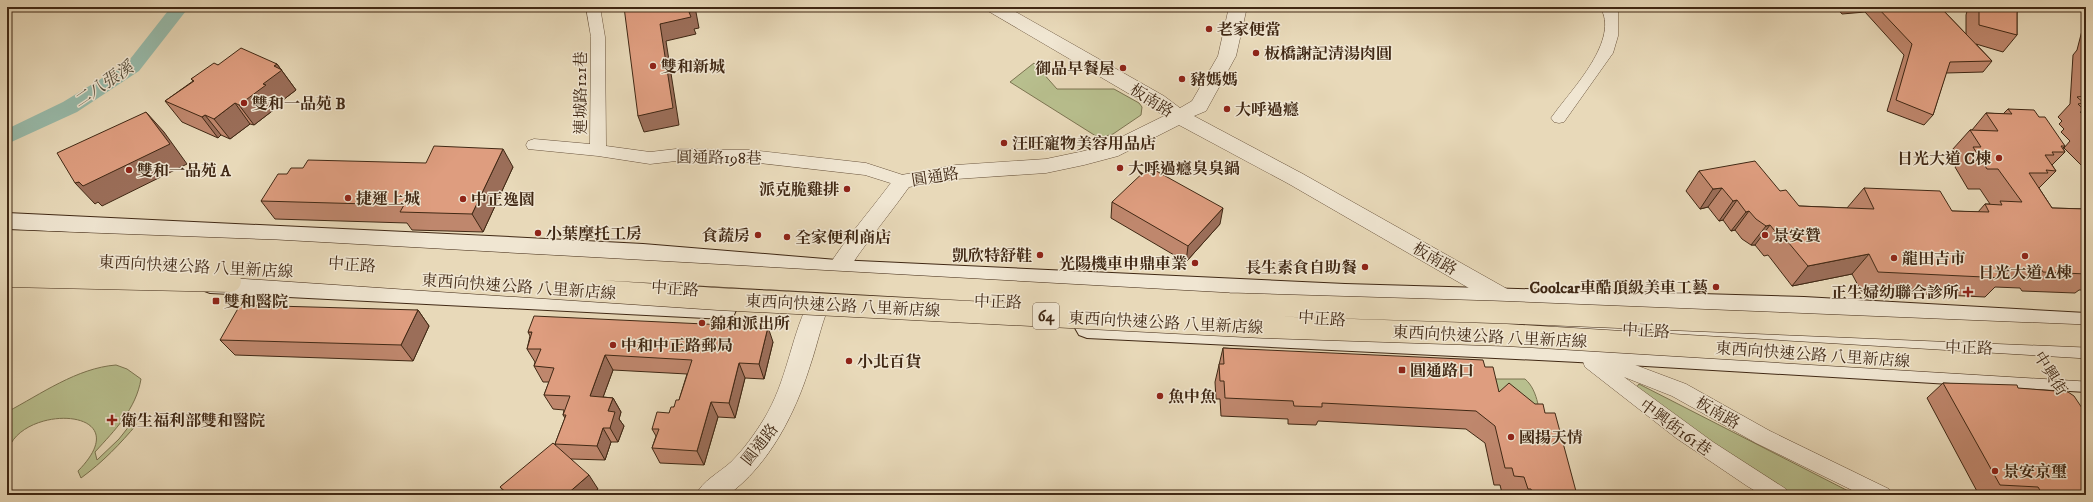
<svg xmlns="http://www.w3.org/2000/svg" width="2093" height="502" font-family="'IM FELL DW Pica','Noto Serif TC',serif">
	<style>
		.green { fill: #b8bf8e; stroke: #7c7451 }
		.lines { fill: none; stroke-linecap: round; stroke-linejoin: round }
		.canal { fill: #98bbab; fill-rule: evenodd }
		.minor-casing { stroke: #6a543d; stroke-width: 1 }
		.tertiary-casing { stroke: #6a543d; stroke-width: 1 }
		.secondary-casing { stroke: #402814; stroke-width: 2 }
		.minor { fill: #f0e6d2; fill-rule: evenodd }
		.tertiary { fill: #f0e6d2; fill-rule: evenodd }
		.secondary { fill: #f0e6d2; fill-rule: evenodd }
		.trunk-bridge-casing { stroke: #402814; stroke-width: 23; stroke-linecap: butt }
		.trunk-bridge { stroke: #e8d9b9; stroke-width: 22 }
		.wall { fill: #bf876d; stroke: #402814 }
		.shaded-wall { fill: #9b6e59; stroke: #402814 }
		.building { fill: #de9d7f; stroke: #402814 }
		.poi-dot { fill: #8f2418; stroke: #f0e6d2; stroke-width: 1.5 }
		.labels { text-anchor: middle; stroke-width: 3; stroke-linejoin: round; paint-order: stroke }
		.shield { fill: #f0e6d2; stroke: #75614d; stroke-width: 1 }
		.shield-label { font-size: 15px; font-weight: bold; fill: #402814 }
		.poi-label { font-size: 16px; font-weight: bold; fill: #402814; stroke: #f0e6d2; text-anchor: start }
		.street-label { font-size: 16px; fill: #402814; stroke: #f0e6d2 }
		.water-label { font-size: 17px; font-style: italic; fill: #564d3a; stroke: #f0e6d2 }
	</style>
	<rect width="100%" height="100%" fill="#e8d9b9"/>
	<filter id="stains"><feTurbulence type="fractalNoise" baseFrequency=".005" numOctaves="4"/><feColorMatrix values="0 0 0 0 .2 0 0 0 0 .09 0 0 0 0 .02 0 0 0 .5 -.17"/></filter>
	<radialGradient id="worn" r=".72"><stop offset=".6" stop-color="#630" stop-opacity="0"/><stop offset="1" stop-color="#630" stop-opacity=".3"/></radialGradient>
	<path class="green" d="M1034,63L1057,89H1114L1139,103L1142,107L1141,115L1113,134L1099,138L1010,82Z
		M116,365L127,369L141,379C136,409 115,430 95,452L97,460L119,439L130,425L137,424C120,444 103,462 81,478L78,471C144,404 12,403 7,456V412C41,394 77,368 116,365Z
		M1474,379H1525C1539,391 1539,414 1543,431Z
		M1639,384L1856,495H1794L1774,485L1635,389Z"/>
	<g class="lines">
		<path class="canal" d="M171,7H189L139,71L77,112L7,144V129L63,102L127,63Z"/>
		<g class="minor-casing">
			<path id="minor" d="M586,7H600L605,37L606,146L650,152L676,149L750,150L866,163L909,177L911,181L909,185L903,187L865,175L750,162L676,161L650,164L598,156L528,149L526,145L528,141L534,139L590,144L591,37Z
				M1600,7H1615L1618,11V36L1613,53L1564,122L1559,123L1554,122L1551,118L1554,114C1572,89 1621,39 1600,7Z
				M1590,348L1686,384L1770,431L1889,489L1892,495H1862L1756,443L1672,396L1624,377L1713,442L1786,489L1789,495H1762L1747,486L1676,438L1585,367L1581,356L1584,351Z"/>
		</g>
		<g class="tertiary-casing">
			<path id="tertiary" d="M985,7H1007L1164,96L1180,108L1192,101L1218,56L1229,7H1247L1236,56L1206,111L1194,116L1303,174L1509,290L1519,298L1522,304L1519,310C1507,314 1502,309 1493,302L1289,184L1179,125L1118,156L1084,165L1046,173L956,179L909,187C883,224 853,256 833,297C822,319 818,343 810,366C795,414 769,465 728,495H696C702,481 719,473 731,462C744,449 754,435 764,419C787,381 790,341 808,303C832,252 864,220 896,176L956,165L1046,159L1084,151L1105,145L1164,116L1150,106L988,11Z"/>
		</g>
		<g class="secondary-casing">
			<path id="secondary" d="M7,213L489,236L643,244L837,260L1345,284L1804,297L2086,313V331L1804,315L1345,302L837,278L643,262L489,252L7,229Z
				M210,275L725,301L733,303L736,310L733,317L725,319L210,293L202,290L199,284L202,278Z
				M767,283L950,290L958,293L961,299L958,305L950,308L767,301L759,298L756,292L759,286Z
				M1284,306C1385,313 1486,314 1586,318C1753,326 1919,335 2086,342V362C1919,355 1753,345 1586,337C1486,333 1385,332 1284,324L1276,322L1273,315L1276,308Z
				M1087,318L1578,342L2086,372V392L1578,362L1087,338L1079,335L1075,328L1079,321Z"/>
		</g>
		<use href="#minor" class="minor"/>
		<use href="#tertiary" class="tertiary"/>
		<use href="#secondary" class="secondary"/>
		<g class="trunk-bridge-casing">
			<path id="trunk-bridge" d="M7,241L276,251L1229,304L1493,312L2086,336
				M7,257L224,266L718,299L1263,327L1506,335L2086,370
				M7,276L230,281"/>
		</g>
		<use href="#trunk-bridge" class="trunk-bridge"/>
	</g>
	<path class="wall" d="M1836,7H1940L1966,34V15L1968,7H2018L2017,13V35L2003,52L1976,44L1992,61L1983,72L1946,73L1933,115L1924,125L1887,111L1904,55L1865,12L1842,14Z
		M2086,15V170L2064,148L2070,141L2061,132L2064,129L2059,124L2062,121L2058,117L2070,104L2073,55L2077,50Z
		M277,64L296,90L279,103L280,105L254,125L250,124L230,139L221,135L218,138L182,122L165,101L193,81L191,79L218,65Z
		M2008,109L2039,117L2065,146L2063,148L2065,152L2052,165L2056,171L2039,188L2052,208L2086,209V290H2079L2075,293L2022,291L2020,288L1995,287L1985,297L1861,291L1852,274L1792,286L1768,255L1764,256L1755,245H1751L1742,239L1735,230L1731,231L1723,220L1719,221L1708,207L1700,209L1686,191L1699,171L1780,191L1799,206L1847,208L1864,188L1952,211L1978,212L1985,204H1990L1980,189H1968L1955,167L1959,162L1952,150L1970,130H1972L1986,113L2003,114Z
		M513,167L483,232L412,230L407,223L275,219L261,201L287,174Z
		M1112,202L1220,224L1186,262L1111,218Z
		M418,310L429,326L413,361L235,355L220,340Z
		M528,332L773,342L764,379L745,378L735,418L718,417L704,465L660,463L652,448L656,436L652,429L669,413L679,400L687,374L613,370L603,397L613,398L621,412L619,419L624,426L618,442H611L605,460L571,459L598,489L591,495H507L500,487L556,445L555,444L565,418L563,415L564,410L553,409L544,395L549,382H543L534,366L535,362L527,349L530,336Z
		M1223,348L1485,367L1499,392L1545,413L1577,495H1513V494L1502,493L1500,485H1494L1485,443L1466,429L1318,421L1316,425L1288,424V419L1221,416L1220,399H1216L1215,382Z
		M1943,383L2018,388L2086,495H1979L1927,398Z"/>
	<path class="shaded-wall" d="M693,7H695L699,28L694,29L696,34L666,41L679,125L644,132L638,116L660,24Z
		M277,64L296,90L279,103L280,105L254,125L239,105L263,84L274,66Z
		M235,103L250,124L230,139L214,119Z
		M146,112L164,132L187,164L102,206L98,202L95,204L75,183L79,182Z
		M205,115L221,135L218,138L202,117Z
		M503,149L513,167L483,232L472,214Z
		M1722,188L1708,207L1700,209L1713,189Z
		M1737,200L1723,220L1719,221L1733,201Z
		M1223,208L1220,224L1186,262L1188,246Z
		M1749,211L1735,230L1731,231L1746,212Z
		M1770,225L1755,245H1751L1766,226Z
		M1869,254L1852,274L1792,286L1808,266Z
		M418,310L429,326L413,361L401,345Z
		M768,327L773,342L764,379L759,364Z
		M605,355L613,370L598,411L590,396Z
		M739,363L745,378L735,418L729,403Z
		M613,398L621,412L619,419L624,426L618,442L610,428L608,411Z
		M711,402L718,417L704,465L697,451Z
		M603,428L611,442L605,460L597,446Z
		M589,475L598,489L591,495H566Z"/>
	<path class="building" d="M624,7H693L694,11L689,12L691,17L660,24L673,108L638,116Z
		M1877,7H1940L1992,61L1950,62L1933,115L1896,100L1912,44Z
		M1979,7H2018L2017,13V35L1979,25Z
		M241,48L277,64L274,66L282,70L263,84L266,85L239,105L235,103L214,119L205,115L202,117L165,101L194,81L191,79L214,63L218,65Z
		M2086,96V118L2080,112L2085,111L2078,104L2084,103L2077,97Z
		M2008,109L2034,110L2039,117H2045L2065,146H2061L2065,152H2052L2054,155H2045L2056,171L2046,170L2048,173H2029L2052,208L2086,209V274L2043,272L2041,269L1999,268L2005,278L1878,272L1869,254L1808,266L1783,236H1779L1770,225L1766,226L1756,219L1749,211L1746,212L1737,200L1733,201L1722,188L1713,189L1699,171L1755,161L1780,191L1786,190L1799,206L1874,209L1864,188L1940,191L1952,211L1989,212L1985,204L2002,205L2000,201L2022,202L1998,169H1987L1973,147H1981L1970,130L1998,131L1986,113L2012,114Z
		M146,112L170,144L83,186L79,182L75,183L57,153Z
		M434,146L503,149L472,214L400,212L404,205L261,201L278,174H287L291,168H303L308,160L426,163Z
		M1149,167L1223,208L1188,246L1112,202Z
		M240,305L418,310L401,345L220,340Z
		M534,316L768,327L759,364L739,363L729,403L711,402L697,451L652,448L659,429H652L657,412L669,413L671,407H674L676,400H679L692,360L605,355L590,396L613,398L608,411L615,412L610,428H603L597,446L555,444L566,415H563L570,396L544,395L554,368L534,366L541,349H527L532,332H528Z
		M1223,348L1483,360L1485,367H1493L1499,392L1509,383L1535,404H1543L1545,413H1555L1577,495H1533L1531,489H1528L1524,477L1514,476L1512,468H1505L1495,426L1476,411L1322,403V407L1294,406L1293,401L1225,398L1224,381H1220L1219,364H1224Z
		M1943,383L2017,385L2018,388L2068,392L2074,396L2086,414V495H2043L2038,487L2000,485Z
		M553,443L589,475L566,495H509L500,487Z"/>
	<g class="poi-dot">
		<circle cx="1209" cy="29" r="4"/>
		<circle cx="1256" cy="53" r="4"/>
		<circle cx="653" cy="66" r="4"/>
		<circle cx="1123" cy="68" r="4"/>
		<circle cx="1182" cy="79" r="4"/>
		<circle cx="244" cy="103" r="4"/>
		<circle cx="1227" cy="109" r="4"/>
		<circle cx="1004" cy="143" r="4"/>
		<circle cx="1999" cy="158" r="4"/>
		<circle cx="1120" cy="168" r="4"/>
		<circle cx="129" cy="170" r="4"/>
		<circle cx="847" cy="189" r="4"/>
		<circle cx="348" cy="198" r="4"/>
		<circle cx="463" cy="199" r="4"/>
		<circle cx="538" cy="233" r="4"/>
		<circle cx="758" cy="235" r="4"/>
		<circle cx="1765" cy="235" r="4"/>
		<circle cx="787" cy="237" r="4"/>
		<circle cx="1040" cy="255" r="4"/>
		<circle cx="2025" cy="256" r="4"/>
		<circle cx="1894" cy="258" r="4"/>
		<circle cx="1195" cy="263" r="4"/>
		<circle cx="1365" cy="267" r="4"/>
		<circle cx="1716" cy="287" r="4"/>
		<path d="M1966 286h4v4h4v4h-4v4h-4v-4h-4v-4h4z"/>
		<rect x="212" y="297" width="8" height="8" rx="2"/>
		<circle cx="702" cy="323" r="4"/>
		<circle cx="613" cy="345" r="4"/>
		<circle cx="849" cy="361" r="4"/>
		<rect x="1398" y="366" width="8" height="8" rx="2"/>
		<circle cx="1160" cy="396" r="4"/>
		<path d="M110 414h4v4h4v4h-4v4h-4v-4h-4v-4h4z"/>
		<circle cx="1511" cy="437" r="4"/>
		<circle cx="1995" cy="471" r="4"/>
	</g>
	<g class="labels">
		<rect class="shield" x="1033" y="303" width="26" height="26" rx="3"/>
		<g class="shield-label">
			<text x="1046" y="321">64</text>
		</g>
		<g class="poi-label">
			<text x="1217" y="35">老家便當</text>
			<text x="1264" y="59">板橋謝記清湯肉圓</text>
			<text x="661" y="72">雙和新城</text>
			<text x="1115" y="74" text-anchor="end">御品早餐屋</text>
			<text x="1190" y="85">豬媽媽</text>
			<text x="252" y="109">雙和一品苑 B</text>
			<text x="1235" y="115">大呼過癮</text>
			<text x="1012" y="149">汪旺寵物美容用品店</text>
			<text x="1991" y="164" text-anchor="end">日光大道 C棟</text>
			<text x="1128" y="174">大呼過癮臭臭鍋</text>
			<text x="137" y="176">雙和一品苑 A</text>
			<text x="839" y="195" text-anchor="end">派克脆雞排</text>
			<text x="356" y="204">捷運上城</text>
			<text x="471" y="205">中正逸園</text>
			<text x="546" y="239">小葉摩托工房</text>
			<text x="750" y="241" text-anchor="end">食蔬房</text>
			<text x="1773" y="241">景安贊</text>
			<text x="795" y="243">全家便利商店</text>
			<text x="1032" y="261" text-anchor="end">凱欣特舒鞋</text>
			<text x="1902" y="264">龍田吉市</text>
			<text x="1187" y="269" text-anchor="end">光陽機車申鼎車業</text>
			<text x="1357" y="273" text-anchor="end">長生素食自助餐</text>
			<text x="2025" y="278" text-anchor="middle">日光大道 A棟</text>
			<text x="1708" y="293" text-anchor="end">Coolcar車酷頂級美車工藝</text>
			<text x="1959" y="298" text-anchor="end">正生婦幼聯合診所</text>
			<text x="224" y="307">雙和醫院</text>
			<text x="710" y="329">錦和派出所</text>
			<text x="621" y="351">中和中正路郵局</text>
			<text x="857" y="367">小北百貨</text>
			<text x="1410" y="376">圓通路口</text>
			<text x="1168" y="402">魚中魚</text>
			<text x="121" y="426">衛生福利部雙和醫院</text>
			<text x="1519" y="443">國揚天情</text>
			<text x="2003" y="477">景安京璽</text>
		</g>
		<g class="street-label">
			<text transform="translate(580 93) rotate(-90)" y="6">連城路121巷</text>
			<text transform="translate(1152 100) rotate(32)" y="6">板南路</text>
			<text transform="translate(719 157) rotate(1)" y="6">圓通路198巷</text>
			<text transform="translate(935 176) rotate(-9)" y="6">圓通路</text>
			<text transform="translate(1435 258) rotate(30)" y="6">板南路</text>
			<text transform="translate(352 264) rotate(4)" y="6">中正路</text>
			<text transform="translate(196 266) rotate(3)" y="6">東西向快速公路 八里新店線</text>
			<text transform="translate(519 286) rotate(4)" y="6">東西向快速公路 八里新店線</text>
			<text transform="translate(675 288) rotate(4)" y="6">中正路</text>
			<text transform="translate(998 301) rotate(2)" y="6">中正路</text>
			<text transform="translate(843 305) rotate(3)" y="6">東西向快速公路 八里新店線</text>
			<text transform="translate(1322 318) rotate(4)" y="6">中正路</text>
			<text transform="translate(1166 322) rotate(3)" y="6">東西向快速公路 八里新店線</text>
			<text transform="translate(1646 330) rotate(3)" y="6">中正路</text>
			<text transform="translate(1490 336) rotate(3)" y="6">東西向快速公路 八里新店線</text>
			<text transform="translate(1969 347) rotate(2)" y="6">中正路</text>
			<text transform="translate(1813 354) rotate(4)" y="6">東西向快速公路 八里新店線</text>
			<text transform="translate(2051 373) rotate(58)" y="6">中興街</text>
			<text transform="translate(1718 412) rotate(30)" y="6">板南路</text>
			<text transform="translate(1676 427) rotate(36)" y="6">中興街161巷</text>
			<text transform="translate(759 444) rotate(-52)" y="6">圓通路</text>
		</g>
		<g class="water-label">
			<text transform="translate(103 84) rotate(-34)" y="6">二八張溪</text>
		</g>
	</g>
	<rect width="2093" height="502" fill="none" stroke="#e8d9b9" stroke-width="24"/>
	<rect x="8" y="8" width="2077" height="486" fill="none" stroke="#402814" stroke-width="2"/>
	<rect x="12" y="12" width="2069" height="478" fill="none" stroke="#402814"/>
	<rect width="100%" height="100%" filter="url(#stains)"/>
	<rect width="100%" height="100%" fill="url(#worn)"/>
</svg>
